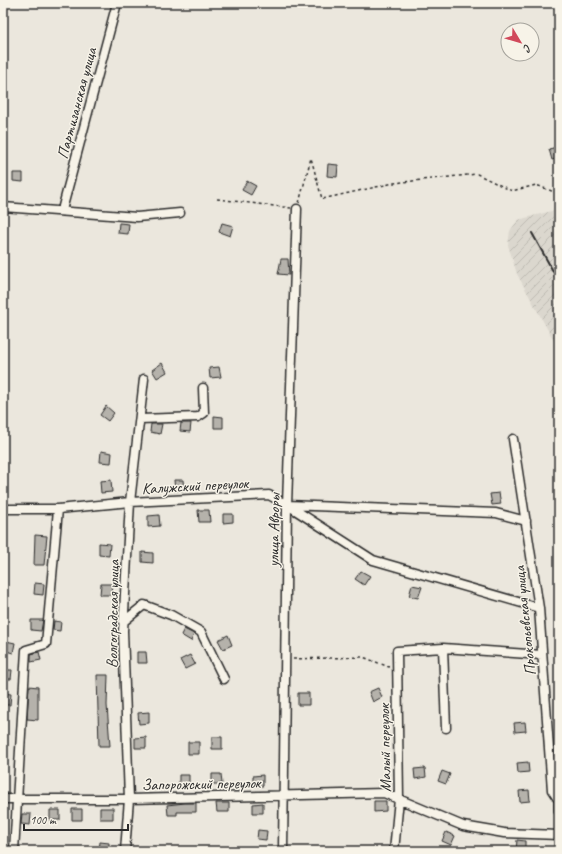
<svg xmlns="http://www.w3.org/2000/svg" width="562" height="854" font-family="Caveat,sans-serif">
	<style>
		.industrial { fill: url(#industrial-furrows) }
		.building { fill: #b5b2ab; stroke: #2b2b2b }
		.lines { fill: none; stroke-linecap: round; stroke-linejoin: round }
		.minor-casing { stroke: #2b2b2b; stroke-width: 11 }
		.path { stroke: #2b2b2b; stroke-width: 1.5; stroke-dasharray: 3 3; stroke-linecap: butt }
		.minor { stroke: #f7f3e8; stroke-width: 8 }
		.rail { stroke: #2b2b2b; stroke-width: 2 }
		.labels { text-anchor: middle; stroke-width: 3; stroke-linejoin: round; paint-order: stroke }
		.street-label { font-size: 16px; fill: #2b2b2b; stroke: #f7f3e8 }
	</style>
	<defs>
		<pattern id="industrial-furrows" width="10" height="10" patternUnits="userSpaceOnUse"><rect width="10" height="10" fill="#dbd7ce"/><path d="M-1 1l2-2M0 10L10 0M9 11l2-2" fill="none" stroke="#bcb9b1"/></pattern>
	</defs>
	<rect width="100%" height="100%" fill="#ebe7dd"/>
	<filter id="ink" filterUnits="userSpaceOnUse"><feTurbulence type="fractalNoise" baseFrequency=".025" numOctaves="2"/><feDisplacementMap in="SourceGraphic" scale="8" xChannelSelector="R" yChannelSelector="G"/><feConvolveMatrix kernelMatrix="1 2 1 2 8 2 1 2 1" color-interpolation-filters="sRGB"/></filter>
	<g filter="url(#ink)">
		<path class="industrial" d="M559,209V350L517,274L508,245L510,231L518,220Z"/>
		<path class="building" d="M557,147L559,158L552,160L549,149Z
			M328,164L338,165L337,177L327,176Z
			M13,173H23V182L13,181Z
			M247,181L256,186L251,195L242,190Z
			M119,223L129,224L128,234L118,233Z
			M222,223L233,226L230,236L219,232Z
			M281,259H288L289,275L278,274Z
			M162,363L167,372L157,378L152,370Z
			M219,367L221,377L210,378L209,368Z
			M106,406L114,413L108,421L100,415Z
			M214,416L223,417V428H214Z
			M181,423H191L190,432L180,431Z
			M151,424H162L160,434L150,432Z
			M101,451L112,453L111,463L100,462Z
			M111,480L112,492L101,493L100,481Z
			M174,480H183L184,490L175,491Z
			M499,493L501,504L492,505L490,494Z
			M198,510H209L210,522H199Z
			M223,514H233V522L223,523Z
			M159,515L160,526L148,527V516Z
			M35,535L47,536L44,565H34Z
			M99,543L110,544L109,556L99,555Z
			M142,552L153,553V563L142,562Z
			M361,571L370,576L364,585L355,579Z
			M35,583L44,584L43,595L34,594Z
			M101,584H112L111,595H100Z
			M412,585L422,587L418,598L409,596Z
			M31,620H43L41,631L31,630Z
			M54,621L61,622L60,631L53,630Z
			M184,629L194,634L191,641L181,635Z
			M228,635L232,645L223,649L218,640Z
			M6,641L15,643L13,653L3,650Z
			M39,652L41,660L31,662V654Z
			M137,652H146L147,663H137Z
			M190,655L195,664L185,669L180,660Z
			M3,670H12L11,679H3Z
			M97,675H108L107,705L110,746H99Z
			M29,686L38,687V720L27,719Z
			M378,688L382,697L373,702L369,692Z
			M3,693L11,694L10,705H3Z
			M298,693H309V705H298Z
			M149,712V723L139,724L138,713Z
			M525,722L526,731L515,732L514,723Z
			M146,737V748H135V738Z
			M212,737H222V749H212Z
			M188,742H199V754H188Z
			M528,762L529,772L518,773L517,763Z
			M425,768L426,777L415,779L414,769Z
			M442,771L450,774L446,784L438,781Z
			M212,774H221L222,784H212Z
			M179,775H189V786H179Z
			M263,775V786H253V776Z
			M529,790L530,801L520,802L519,791Z
			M374,801H386V811L374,812Z
			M185,803H196V812H177V815H168L167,805Z
			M216,803H229V812H217Z
			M263,803V813H253V804Z
			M100,808H113V819H100Z
			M72,809H82V820H72Z
			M50,810H60V820H50Z
			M22,814H31L30,825L21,824Z
			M258,830L267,831L266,840L257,839Z
			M446,832L455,836L451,845L442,841Z
			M517,840L525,841V851H516Z
			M100,842L109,843V851H99Z"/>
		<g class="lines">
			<g class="minor-casing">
				<path id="minor" d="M3,207L137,217L180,213
					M62,210L117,3
					M140,419L198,417L204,413L203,388
					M513,439L539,608L552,790L558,799
					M289,506L373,560L539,608
					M6,509H58L130,502L269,495L287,505L496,513L526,521
					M123,622L144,605L171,615L201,632L224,679
					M443,648L446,728
					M559,794V811
					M3,799H129L384,793L463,826L504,833L559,835
					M14,851L26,650L46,644L58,509
					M125,851L129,799L123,631L130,502L144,379
					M283,851L287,505L297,209
					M394,851L399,799L397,651L443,648L542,655"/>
			</g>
			<path class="path" d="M217,199L291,208
				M299,203L311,158L322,199L394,183L477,174L512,191L536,185L557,193L559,192
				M293,659L363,657L389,667"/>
			<use href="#minor" class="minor"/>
			<path class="rail" d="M532,233L559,282"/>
		</g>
	</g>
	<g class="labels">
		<g class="street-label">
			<text transform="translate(76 103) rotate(-75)" y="6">Партизанская улица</text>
			<text transform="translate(195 485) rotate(-3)" y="6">Калужский переулок</text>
			<text transform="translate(273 530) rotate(-89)" y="6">улица Авроры</text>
			<text transform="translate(112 614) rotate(-89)" y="6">Волгоградская улица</text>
			<text transform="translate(524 621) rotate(-96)" y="6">Прокопьевская улица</text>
			<text transform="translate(384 748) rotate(-91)" y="6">Малый переулок</text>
			<text transform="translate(201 783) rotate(-1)" y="6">Запорожский переулок</text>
		</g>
	</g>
	<rect width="562" height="854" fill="none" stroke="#f7f3e8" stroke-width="16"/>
	<rect x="8" y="8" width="546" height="838" fill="none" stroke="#2b2b2b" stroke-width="1.5" filter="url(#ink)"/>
	<g transform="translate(520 42) rotate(128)"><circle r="19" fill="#f7f3e8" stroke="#a5a39c"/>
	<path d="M0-3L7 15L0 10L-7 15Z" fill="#d1495b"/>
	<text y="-6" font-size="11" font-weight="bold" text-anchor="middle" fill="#2b2b2b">С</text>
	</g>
	<path d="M24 824v6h104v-6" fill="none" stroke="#2b2b2b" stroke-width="2"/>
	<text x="30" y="824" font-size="12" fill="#2b2b2b" stroke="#f7f3e8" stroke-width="3" paint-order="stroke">100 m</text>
</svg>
